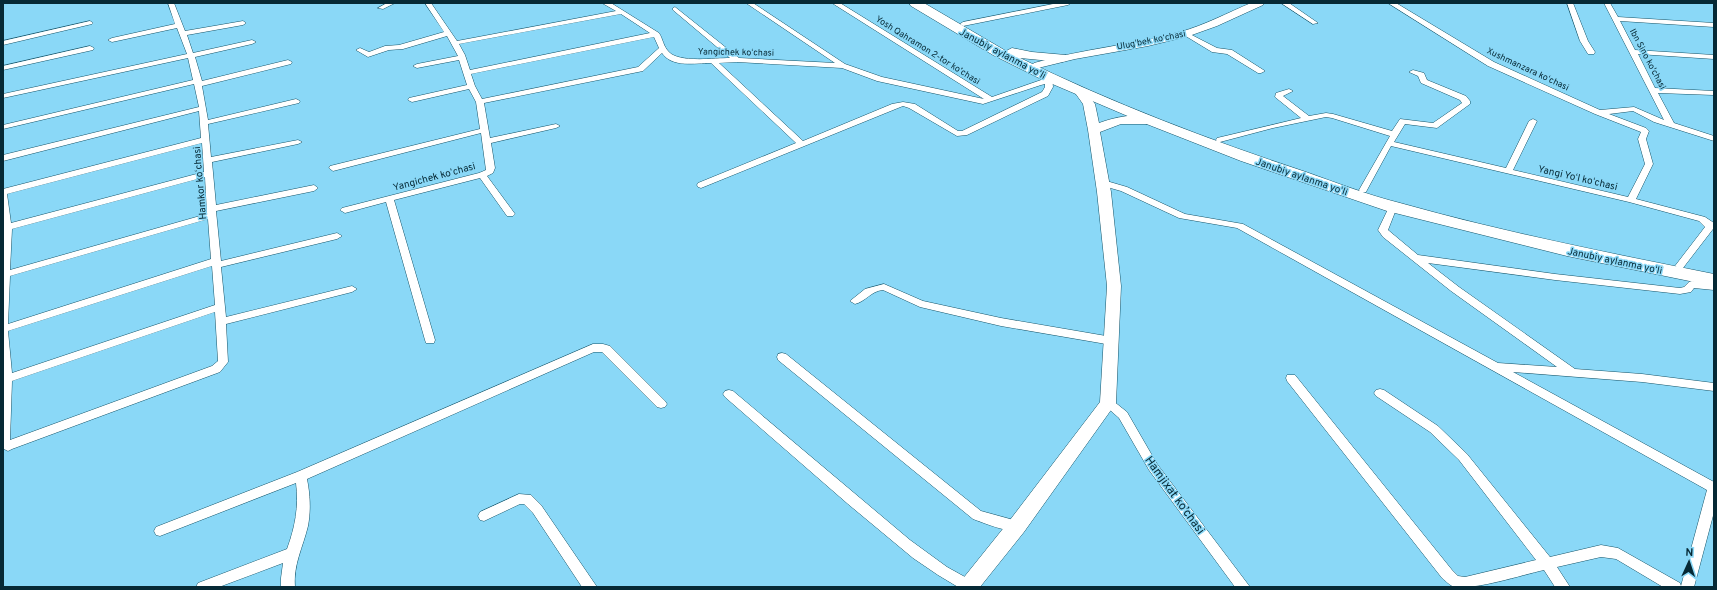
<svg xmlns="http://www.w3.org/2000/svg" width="1717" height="590" font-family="Overpass,sans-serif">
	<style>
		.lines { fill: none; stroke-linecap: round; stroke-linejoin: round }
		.street-casing { stroke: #155469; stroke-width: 1 }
		.secondary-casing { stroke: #155469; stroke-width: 1 }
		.highway-casing { stroke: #155469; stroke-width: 1 }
		.street { fill: #fff; fill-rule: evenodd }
		.secondary { fill: #fff; fill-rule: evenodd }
		.highway { fill: #fff; fill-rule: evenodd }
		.labels { text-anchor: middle; stroke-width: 3; stroke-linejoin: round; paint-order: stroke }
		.far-street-label { font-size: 9px; fill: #062935; stroke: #8ad8f7 }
		.street-label { font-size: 10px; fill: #062935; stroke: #8ad8f7 }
		.near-street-label { font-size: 12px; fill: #062935; stroke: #8ad8f7 }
	</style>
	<rect width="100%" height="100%" fill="#8ad8f7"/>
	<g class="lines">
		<g class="street-casing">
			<path id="street" d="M168,3H174L185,31L243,21L246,23L243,25L187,35L193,53L252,40L256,42L252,44L195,57L202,81L288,60L292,62L291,64L202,86L208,120L296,99L300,101L299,103L208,124L211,157L298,140L302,142L298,144L212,162L216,205L314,185L318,188L314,191L216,211L221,261L337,233L342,236L337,239L221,267L226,317L352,286L357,289L352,292L226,324L228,362L220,372L12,449L8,451L4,449L3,189L201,138L199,111L3,161V155L199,107L194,84L3,129V125L193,80L188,58L3,98V94L187,54L177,28L112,42L108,40L112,38L175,24ZM202,143L204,172L11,223L7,194ZM205,177L207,214L10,270L12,229ZM208,219L211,259L8,324L10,276ZM212,266L215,305L12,373L8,331ZM215,312L218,361L212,366L10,440L12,381Z
				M387,3H395L383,9L378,8Z
				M425,3H431L457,41L616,11L602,3H611L659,33C663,39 663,46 669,52C679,63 715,58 730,58L673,10V8L675,7L739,58L835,63L746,3H753L845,64L882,77L984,99L832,3H840L992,97L1044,79L1045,75H1048L1052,77L1053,87L1048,96L967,135L957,136L909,108L903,106L898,108L701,188L698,187L697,185L698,183L796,143L711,63C695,63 672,68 662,53L643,71L484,103L490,138L556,124L560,126L556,128L491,143L495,168L493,173L487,176L515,214L513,216H507L480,178L394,200L435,340L434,343H426L425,340L386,202L345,213L340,210L342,208L479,173L486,170L481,133L333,171L329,168L330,166L480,129L476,102L469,89L412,102L408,100L409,98L467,85L459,60L417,68L413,66L417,64L458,56L447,36L403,49L389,50L368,57L356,50L360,48L369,52L385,46L399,45L444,32ZM621,14L650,33L470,70L465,55L459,44ZM654,37L659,48L638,67L482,99L475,86L471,74ZM737,62L842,68L877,81L983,104L1041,85L1045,84V87L1042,92L962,131H958L915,104L903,102L892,104L803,141L719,63Z
				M1058,3H1071L1068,5L963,26L960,24L963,22Z
				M1281,3H1289L1318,23L1313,24Z
				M1388,3H1396L1494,62L1600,110L1634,107L1664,120L1604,3H1610L1618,17L1714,23V27L1620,21L1635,50L1714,55V59L1638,54L1655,88L1714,91V95L1658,93L1674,123L1714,136V141L1654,122L1633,111L1609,114L1646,128L1649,131L1646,139L1653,164L1636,199L1705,217L1714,223L1713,229L1683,268L1680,269L1675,266L1705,227L1699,221L1629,202L1391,146L1367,190L1366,192H1360L1359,190L1390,136L1332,118L1326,117L1273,128L1220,142H1217L1216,140L1217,138L1301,118L1275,97L1276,93L1289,89L1293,91L1283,96L1309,116L1326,113L1333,114L1392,131L1400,119L1433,123L1462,103L1460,100L1421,83L1418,76L1409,72L1413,70L1424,73L1427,80L1466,96L1470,101V104L1437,128L1405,124L1394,142L1506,168L1529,121L1533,119L1537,121L1513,170L1628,197L1645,164L1638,139L1641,132L1595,114L1488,66Z
				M1567,3H1573L1588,41L1595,52L1594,54H1588L1580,41Z
				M90,21L93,23L92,24L3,45V41Z
				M1186,32L1217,48L1232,50L1265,71L1261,73H1258L1227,54L1212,52L1184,35V33Z
				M90,46L94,48L93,50L3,70V66Z
				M1103,180L1127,187L1185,214L1243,224L1498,363L1557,367L1451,291L1383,237L1378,230L1390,205L1393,204L1397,207L1388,230L1418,255L1555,274L1680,288L1684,287L1689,282L1692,281L1714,284V290L1694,288L1691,292L1680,294L1555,280L1428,263L1459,287L1575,369L1642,374L1714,383V391L1642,382L1513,372L1714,482V512L1694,587H1663L1616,559L1601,557L1557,567L1570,587H1555L1544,570C1522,575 1475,590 1455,587C1450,586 1446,581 1442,578L1287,381L1286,378L1287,375H1295L1452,570L1458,576L1465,577L1536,560L1459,460L1430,432L1376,396L1374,393L1376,390L1380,389L1384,390L1438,426L1467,454L1550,557L1601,545L1618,548L1680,583L1681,586L1707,490L1237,228L1179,218L1121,191L1100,185L1099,183L1100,181Z
				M884,284L923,301L1001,318L1112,337L1116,338L1117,341L1116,344L1112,345L1001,326L920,307L883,290C871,291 865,302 855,304L850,301L865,289Z
				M593,344H603L610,346L665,401L667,404L665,407L661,408L657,407L602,352H594L307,479C310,494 311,510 308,526C303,547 293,565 295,587H281V578L283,563L219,587H196L198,583L287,549C295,527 299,507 296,483L160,536L156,535L154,531L156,527L297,472Z
				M782,353L786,354L981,511L1021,522L1023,526L1021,530C1010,534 984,523 973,519L778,360L777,357L778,354Z
				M729,390L733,391L910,540L947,567L974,582L975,587H958L938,575L913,558L848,504L725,397L723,394L725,391Z
				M1108,399L1112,400L1127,412L1157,464L1250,587H1235L1149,470L1119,418L1102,403L1104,400Z
				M519,494L531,495L541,505L597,587H582L533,513L524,504H520L484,521L480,520L478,516L480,512Z"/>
		</g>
		<g class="secondary-casing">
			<path id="secondary" d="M1251,3H1264L1263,5L1217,26L1189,36L1148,46L1075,59L1038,68L1032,65L1034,63C1082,49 1132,45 1180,32C1205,25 1227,13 1251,3Z
				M1079,87L1083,88L1095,104L1099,123C1115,117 1135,113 1153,117L1155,120L1153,123L1149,124H1121L1100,132L1111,192L1121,286L1116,403L1024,532L980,587H958L961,581L1010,520L1100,402L1107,286L1097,192L1088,130L1083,104L1073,90L1075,88Z"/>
		</g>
		<g class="highway-casing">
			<path id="highway" d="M909,3H924L1006,51L1012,48L1032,52L1066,55L1068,58L1066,61L1061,62L1020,58C1112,103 1209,140 1306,172C1337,183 1368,195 1400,203C1503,232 1609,253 1714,274V286L1567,256L1387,211L1241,161L1144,123L1043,80L993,55L911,6Z"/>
		</g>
		<use href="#street" class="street"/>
		<use href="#secondary" class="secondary"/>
		<use href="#highway" class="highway"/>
	</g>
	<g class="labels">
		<g class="far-street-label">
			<text transform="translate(1151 40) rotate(-11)" y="3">Ulugʻbek koʻchasi</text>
			<text transform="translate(928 50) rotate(32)" y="3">Yosh Qahramon 2-tor koʼchasi</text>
			<text transform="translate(736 52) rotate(1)" y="3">Yangichek koʻchasi</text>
			<text transform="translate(1648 59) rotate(62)" y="3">Ibn Sino ko'chasi</text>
			<text transform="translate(1528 69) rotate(25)" y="3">Xushmanzara koʻchasi</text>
		</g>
		<g class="street-label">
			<text transform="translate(1003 53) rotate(28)" y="4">Janubiy aylanma yoʻli</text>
			<text transform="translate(434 176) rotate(-15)" y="4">Yangichek koʻchasi</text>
			<text transform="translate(1302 176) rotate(19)" y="4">Janubiy aylanma yoʻli</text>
			<text transform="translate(1578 177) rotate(13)" y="4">Yangi Yoʻl koʻchasi</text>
			<text transform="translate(199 183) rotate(-95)" y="4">Hamkor koʻchasi</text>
			<text transform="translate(1615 260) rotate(12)" y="4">Janubiy aylanma yoʻli</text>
		</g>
		<g class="near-street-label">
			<text transform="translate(1175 495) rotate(54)" y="4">Hamjixat ko’chasi</text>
		</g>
	</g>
	<rect width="1717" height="590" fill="none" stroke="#062935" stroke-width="8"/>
	<g transform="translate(1689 562) rotate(3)" stroke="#8ad8f7" stroke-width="3" paint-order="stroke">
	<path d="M0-3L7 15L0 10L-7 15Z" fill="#062935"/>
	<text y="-6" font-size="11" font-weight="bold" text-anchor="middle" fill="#062935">N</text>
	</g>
</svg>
